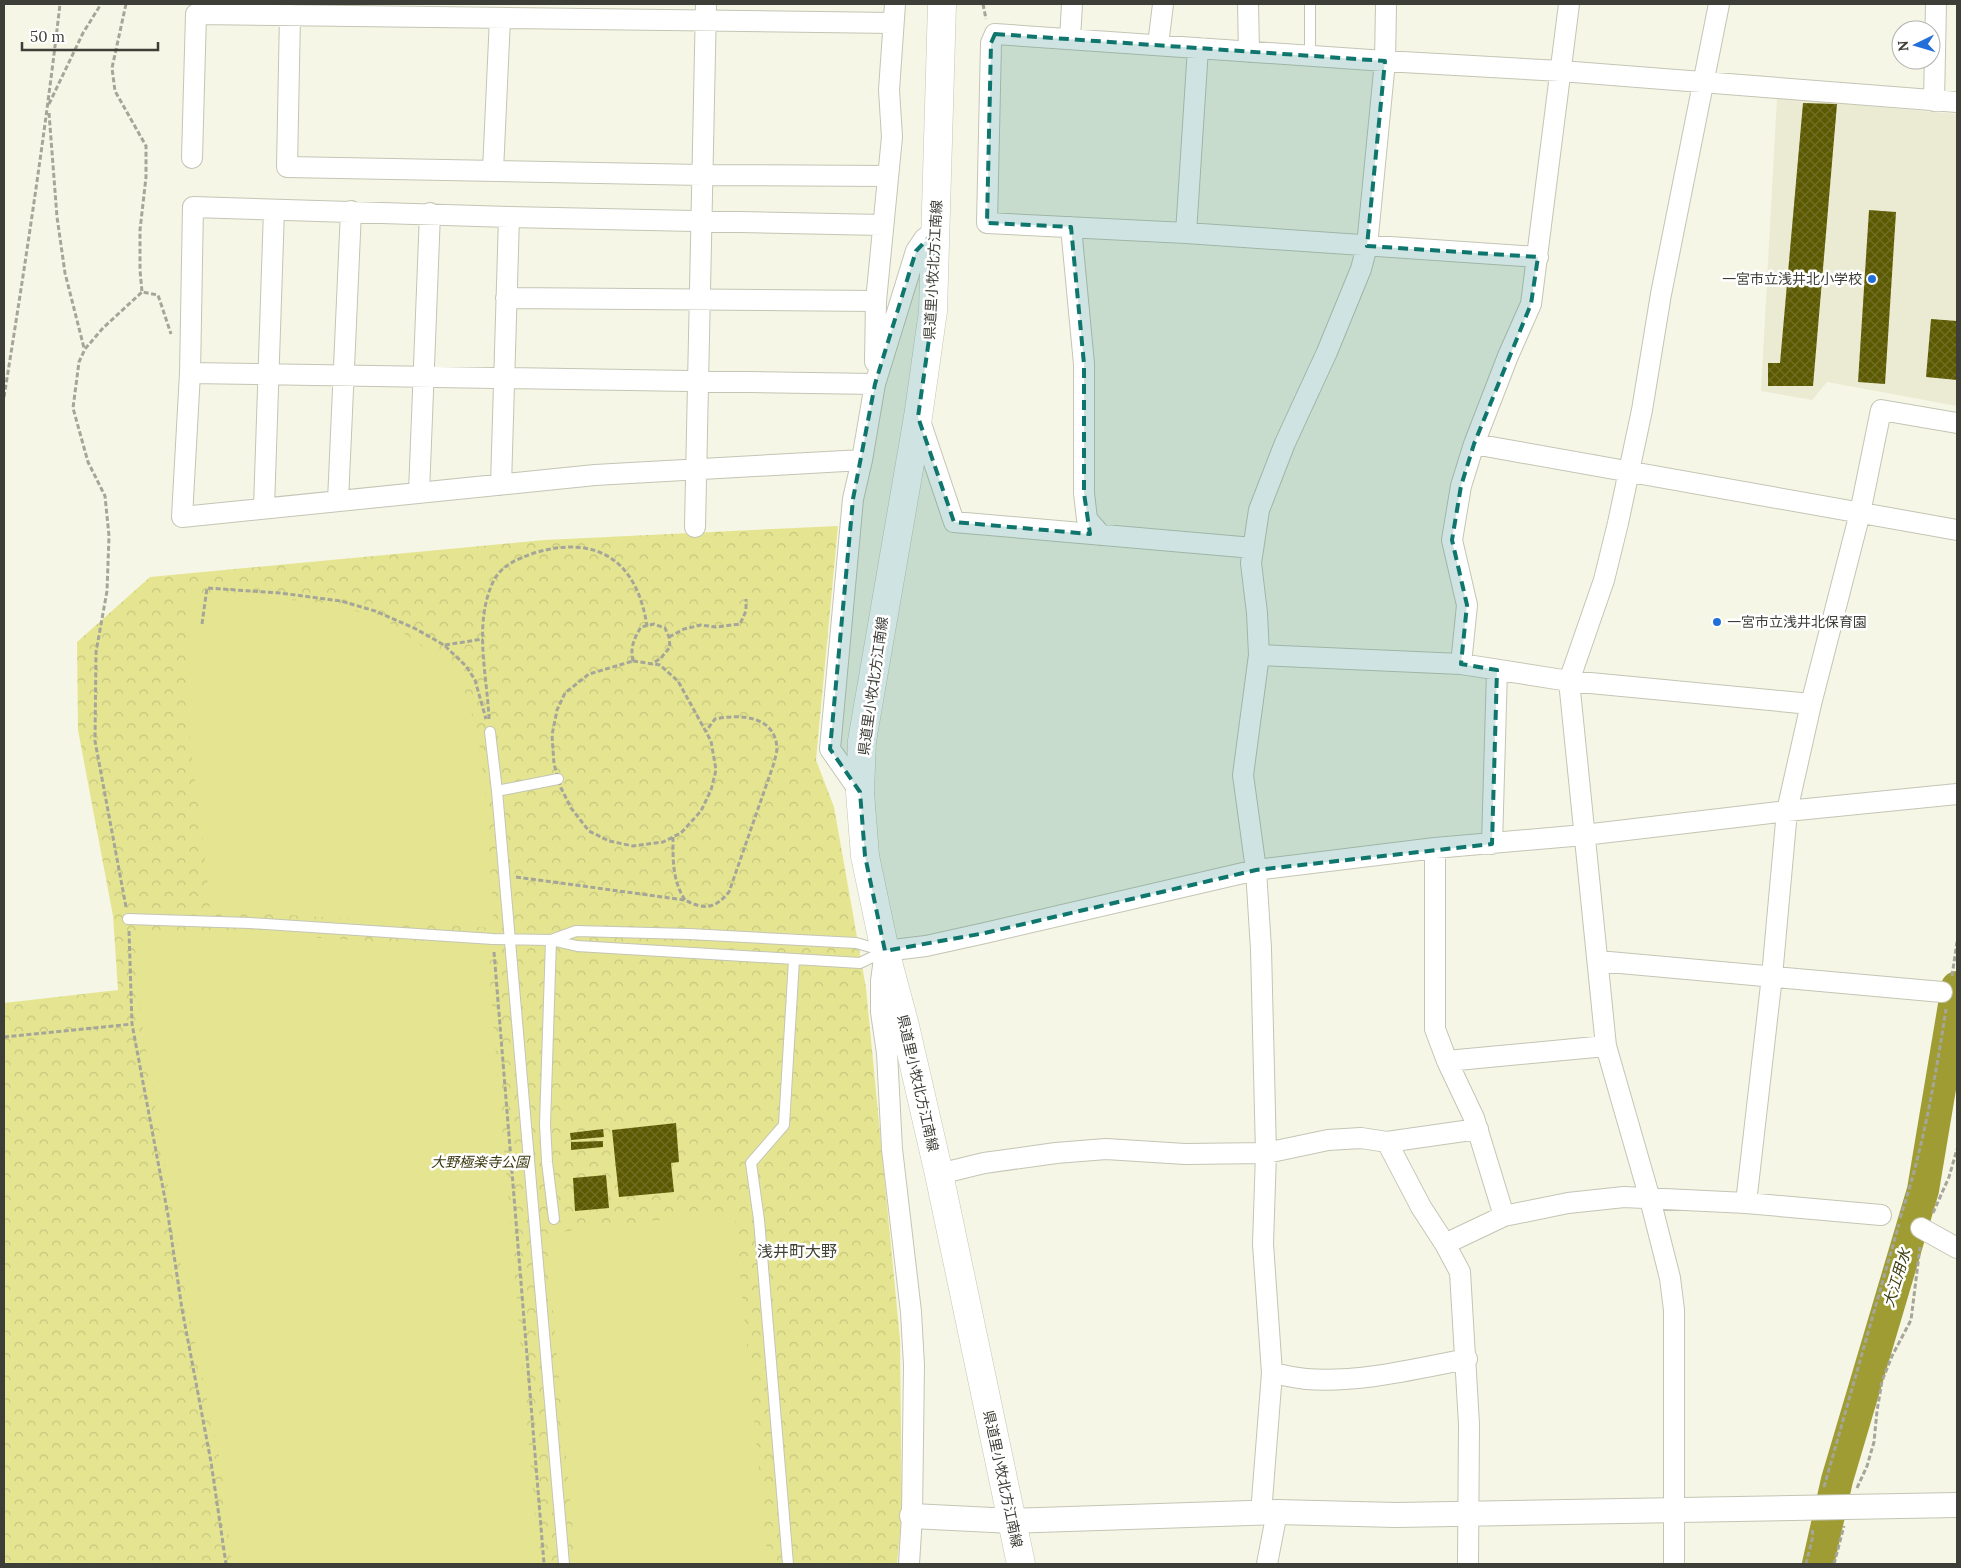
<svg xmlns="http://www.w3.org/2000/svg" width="1961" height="1568" font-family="Lora,'Noto Sans JP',serif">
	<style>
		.built { fill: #ebebd3 }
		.park { fill: url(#park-crowns) }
		.pitch { fill: #e5e591 }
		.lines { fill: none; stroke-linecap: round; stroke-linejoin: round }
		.river { stroke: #9e9c33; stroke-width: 32 }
		.building { fill: url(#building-cross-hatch) }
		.service-casing { stroke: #c4c5b4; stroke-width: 12 }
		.minor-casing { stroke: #c4c5b4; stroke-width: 22 }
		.tertiary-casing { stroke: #c4c5b4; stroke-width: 26 }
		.secondary-casing { stroke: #c4c5b4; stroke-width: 29 }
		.path { stroke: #a5a699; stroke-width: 3; stroke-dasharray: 5 2.5; stroke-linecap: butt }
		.service { stroke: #fff; stroke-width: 10 }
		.minor { stroke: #fff; stroke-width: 20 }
		.tertiary { stroke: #fff; stroke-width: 24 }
		.secondary { stroke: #fff; stroke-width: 28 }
		.marked { fill: #0f766e; fill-opacity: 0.2; stroke: #0f766e; stroke-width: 4; stroke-dasharray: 10 6; stroke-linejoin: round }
		.poi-dot { fill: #236fda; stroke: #fff; stroke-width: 2 }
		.labels { text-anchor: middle; stroke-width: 5; stroke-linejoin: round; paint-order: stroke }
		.street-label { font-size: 14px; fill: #3d3e37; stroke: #fff }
		.poi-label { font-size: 14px; fill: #3d3e37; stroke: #fff; text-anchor: end }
		.park-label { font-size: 14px; font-style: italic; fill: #3a390e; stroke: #fff }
		.water-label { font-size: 15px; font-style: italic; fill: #404015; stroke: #fff }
		.quarter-label { font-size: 16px; fill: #424234; stroke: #fff }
	</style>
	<defs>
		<pattern id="park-crowns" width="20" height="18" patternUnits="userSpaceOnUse" patternTransform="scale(1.25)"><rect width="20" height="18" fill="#e5e591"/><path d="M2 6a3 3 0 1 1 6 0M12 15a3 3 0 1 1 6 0" fill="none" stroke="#c5c67e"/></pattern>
		<pattern id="building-cross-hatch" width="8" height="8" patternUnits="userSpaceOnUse" patternTransform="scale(1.25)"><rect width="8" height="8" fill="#5c5a00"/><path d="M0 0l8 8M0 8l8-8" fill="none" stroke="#716f27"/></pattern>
	</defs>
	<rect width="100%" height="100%" fill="#f5f6e5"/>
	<path class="built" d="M1777,98L1957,114V406L1827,382L1812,400L1761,391Z"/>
	<path class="park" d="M838,526L816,760L834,807L866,988L900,1339L902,1514L897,1564H4V1003L118,990L113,916L78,730L77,642L150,577L544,540Z"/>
	<path class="pitch" d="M188,595L249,596L333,604L385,620L434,655L460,677L478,733L485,792L494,928L210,910L207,875L190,743Z
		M138,930L254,934L487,948L539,1564H232L221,1465L188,1309L140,1011Z
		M734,1211L768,1564H576L546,1234Z"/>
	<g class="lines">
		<path class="river" d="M1818,1564L1837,1480L1923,1190L1957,987"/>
	</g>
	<path class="building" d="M1803,103L1837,104L1813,386H1768V363H1780Z
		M1869,210L1896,212L1885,384L1858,382Z
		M1931,319L1957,321V380L1926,377Z
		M676,1123L679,1162L671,1163L674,1192L619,1197L612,1130Z
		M603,1129L604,1137L571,1140L570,1133Z
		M603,1141V1147L571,1150V1142Z
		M606,1175L609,1208L575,1211L573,1178Z"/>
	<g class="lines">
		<g class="service-casing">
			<path id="service" d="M1310,56V4
				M490,732L497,791L564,1564
				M497,791L558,779
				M128,919L250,923L493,939L551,940L545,1124L547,1162L554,1219
				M576,931L689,934L856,943L885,951L860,963L577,946L551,940Z
				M788,1564L759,1220L751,1163L784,1125L794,960"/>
		</g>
		<g class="minor-casing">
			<path id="minor" d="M1248,4L1249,52
				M290,15L287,167L702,175L887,176
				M1070,39L1072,4
				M1158,45L1163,4
				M1934,101L1936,4
				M192,158L196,14L893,23
				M493,171L500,18
				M1071,227L1084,364V493L1087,519L1101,535
				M1186,233L1198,48
				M1538,257L1186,233L987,223L991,43L995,34L1385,61L1561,71L1957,102
				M506,298L876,301
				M875,362L876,301L892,137L889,90L895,4
				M190,373L875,384
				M919,418L954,522L1253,548
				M1474,444L1957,530
				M862,460L595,475L182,517L190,373L193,207L509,217L882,225
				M501,485L509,217
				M419,493L430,213
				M338,501L351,211
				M264,508L274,210
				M695,527L706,4
				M1259,655L1461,664L1569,681L1811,704
				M1461,664L1467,605L1452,540L1461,486L1474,444L1508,356L1531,304L1569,4
				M860,792L830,749L853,499L862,460L875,384L916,251L924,239L937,229
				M1492,844L1497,670
				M1435,848V1029L1447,1061L1474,1118L1504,1216
				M1598,961L1942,992
				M1447,1061L1606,1046
				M1387,1142L1478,1129
				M939,1174L984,1163L1056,1153L1106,1149L1185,1154L1266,1153L1328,1140L1361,1138L1387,1142L1421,1207L1445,1244L1460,1272L1469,1424L1468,1564
				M1746,1203L1772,976L1787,811L1811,704L1860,513L1881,410L1957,423
				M1921,1228L1957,1248
				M1445,1244L1504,1216L1568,1203L1624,1197L1746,1203L1881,1215
				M1272,1373C1283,1375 1295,1378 1306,1379C1360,1383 1414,1369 1467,1359
				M1261,1513L1272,1373L1263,1244L1266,1153L1261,949L1256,870L1243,775L1259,655L1257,613L1251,563L1259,510L1285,443L1327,352L1361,269L1367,246L1385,61L1386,4
				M909,1564L912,1516L914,1365L911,1312L892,1149L887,1053L881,1012V981L885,951L926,946L985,933L1256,870L1435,848L1584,835L1787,811L1957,794
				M1267,1564L1277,1512
				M1674,1564V1310L1670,1278L1650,1199L1606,1046L1569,681L1604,580L1618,523L1642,410L1661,294L1719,4"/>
		</g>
		<g class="tertiary-casing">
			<path id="tertiary" d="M912,1516L1012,1521L1277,1512L1396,1515L1957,1505"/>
		</g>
		<g class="secondary-casing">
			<path id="secondary" d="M942,4L933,311L918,417L862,741L860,792L865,856L885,951L905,1026L939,1174L1021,1564"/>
		</g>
		<path class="path" d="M126,4L112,68L115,91L146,146V177L140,230V270L142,292L158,295L171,334
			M983,4L986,19
			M49,104L83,33L101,4
			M49,113L57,217L65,273L84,348
			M4,397C25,266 45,135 60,4
			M202,624L207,588L280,593L341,601L375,611L416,629L444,645L466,666L475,680L486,719
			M669,637L684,629L701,625L716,627L740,624L746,611V599
			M445,645L483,639
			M633,661L660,665L678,681L711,741L716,770L711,790L701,811L681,833L663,842L633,846L609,841L589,831L571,808L561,788L554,764L552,735L557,710L565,693L589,674Z
			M633,661C630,647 634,639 641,627L654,624L665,628L669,637L670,647L661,658L652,664
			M489,719C487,674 473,622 494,580C503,564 518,559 534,553C598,534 637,561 647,626
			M673,837C673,859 672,880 685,900
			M516,877L685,900C704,910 715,909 729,892L774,763C775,758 777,752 777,748C775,715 739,714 715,719L706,731
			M126,907L95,741L96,652L107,591L109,536L105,496L88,462L73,408L79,362L85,349L103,328L142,292
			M129,931L132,1024L168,1215L182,1309L211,1462L226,1564
			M494,952L544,1564
			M1952,976L1957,942
			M4,1037L132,1024
			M1933,1213L1949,1177L1957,1149
			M1900,1218C1923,1150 1935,1080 1946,1009
			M1824,1487L1899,1224
			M1857,1488L1867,1466L1874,1442L1877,1411L1882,1381L1892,1356L1911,1320L1920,1247
			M1806,1564L1813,1536L1812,1528
			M1834,1564L1844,1526"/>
		<use href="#service" class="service"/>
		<use href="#minor" class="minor"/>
		<use href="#tertiary" class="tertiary"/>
		<use href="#secondary" class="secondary"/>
	</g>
	<path class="marked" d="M995,34L1385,61L1367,246L1538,257L1531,304L1474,444L1461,486L1452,540L1467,605L1461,664L1497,670L1492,844L1256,870L985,933L885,951L865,856L860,792L830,749L853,499L875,384L916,251L937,229L933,311L918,417L954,522L1090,534L1084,493V364L1071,227L987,223L991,43Z"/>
	<g class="poi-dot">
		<circle cx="1872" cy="279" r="5"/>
		<circle cx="1717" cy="622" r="5"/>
	</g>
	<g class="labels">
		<g class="street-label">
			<text transform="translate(933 270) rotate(-87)" y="5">県道里小牧北方江南線</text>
			<text transform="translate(873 686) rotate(-82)" y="5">県道里小牧北方江南線</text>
			<text transform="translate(918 1083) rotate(77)" y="5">県道里小牧北方江南線</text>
			<text transform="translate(1003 1479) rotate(78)" y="5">県道里小牧北方江南線</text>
		</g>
		<g class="poi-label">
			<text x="1862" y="284">一宮市立浅井北小学校</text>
			<text x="1727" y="627" text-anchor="start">一宮市立浅井北保育園</text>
		</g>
		<g class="park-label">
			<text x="480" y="1167">大野極楽寺公園</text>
		</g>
		<g class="water-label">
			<text transform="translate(1897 1278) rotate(-73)" y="5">大江用水</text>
		</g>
		<g class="quarter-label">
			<text x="797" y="1257">浅井町大野</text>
		</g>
	</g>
	<rect width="1961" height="1568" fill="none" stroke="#3d3e37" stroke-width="10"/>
	<g transform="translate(1916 45) rotate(265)"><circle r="24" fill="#ffffff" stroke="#b1b2af"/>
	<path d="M0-4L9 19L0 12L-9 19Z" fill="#236fda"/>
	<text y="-8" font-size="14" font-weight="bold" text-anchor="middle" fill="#3d3e37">N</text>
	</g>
	<path d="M22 42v8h136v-8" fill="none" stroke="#3d3e37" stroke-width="2.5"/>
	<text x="30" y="42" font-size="15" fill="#3d3e37" stroke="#ffffff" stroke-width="4" paint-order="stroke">50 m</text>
</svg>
